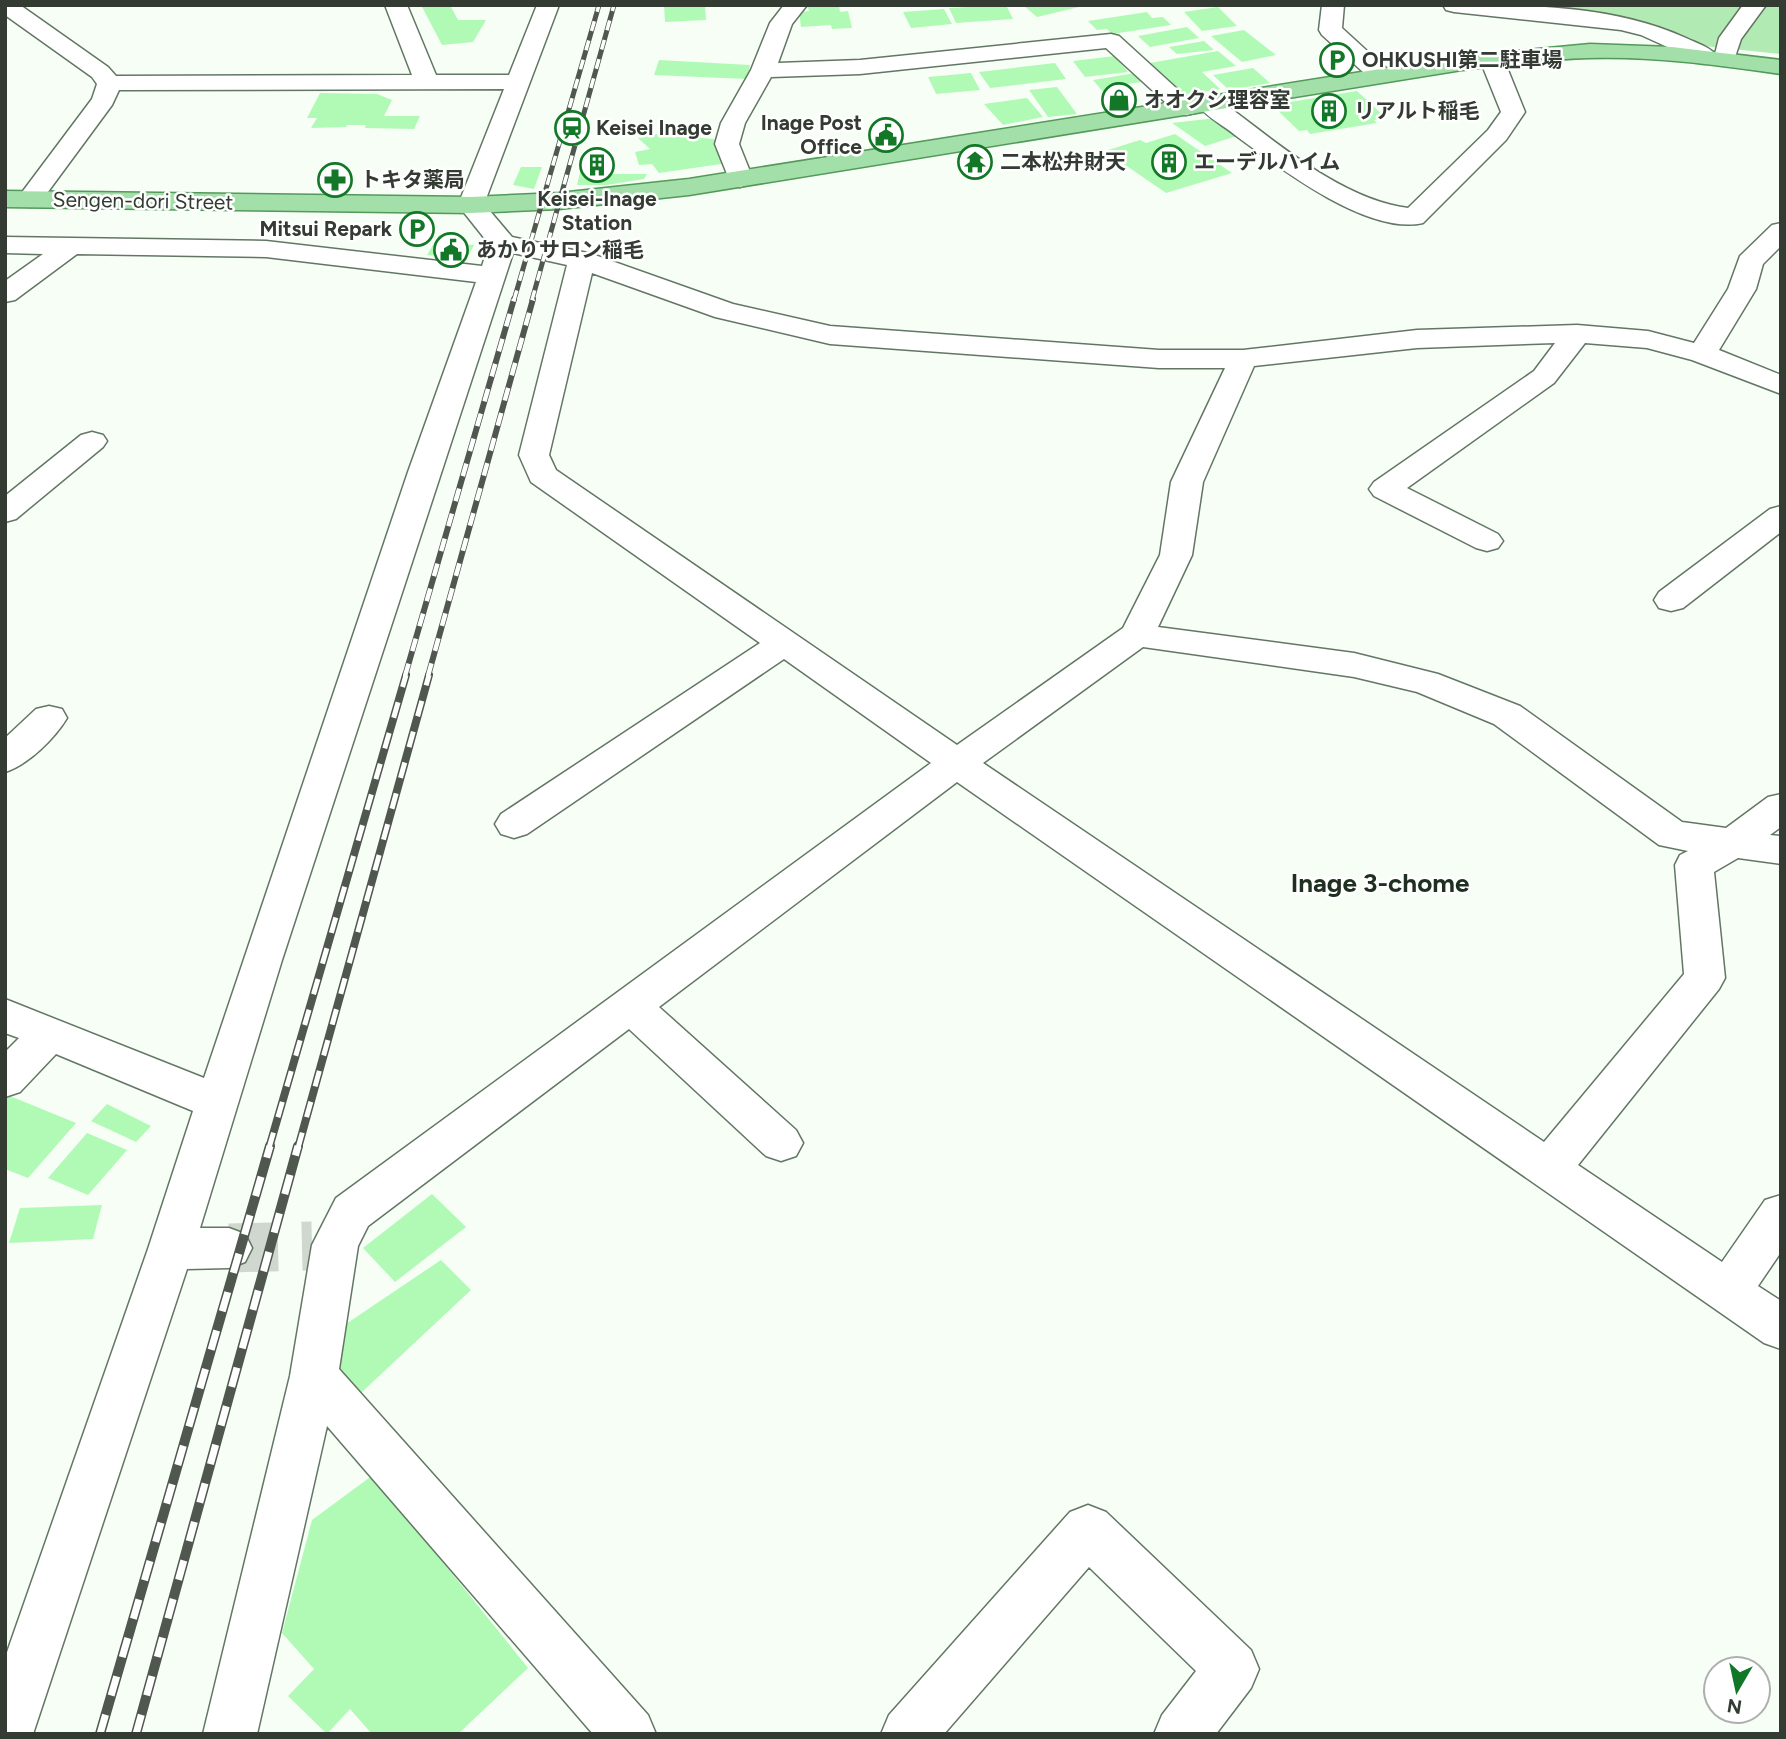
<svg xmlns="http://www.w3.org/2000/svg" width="1786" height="1739" font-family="Figtree,'Noto Sans JP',sans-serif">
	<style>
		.green { fill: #b2eab4 }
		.building { fill: #b1fab5 }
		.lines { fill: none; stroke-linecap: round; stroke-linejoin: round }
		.minor-tunnel { stroke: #cfd7cf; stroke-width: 49; stroke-dasharray: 49 24; stroke-linecap: butt }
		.minor-casing { stroke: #637664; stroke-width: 3 }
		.major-casing { stroke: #54995a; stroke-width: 3 }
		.minor { fill: #fff; fill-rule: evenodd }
		.major { fill: #a3e0a9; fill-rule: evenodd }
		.rail-far3-casing { stroke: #4f574f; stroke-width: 5 }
		.rail-far2-casing { stroke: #4f574f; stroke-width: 6 }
		.rail-far1-casing { stroke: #4f574f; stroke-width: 8 }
		.rail-casing { stroke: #4f574f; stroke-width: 10 }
		.rail-far3 { stroke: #fff; stroke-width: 3.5; stroke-dasharray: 10; stroke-linecap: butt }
		.rail-far2 { stroke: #fff; stroke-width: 4.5; stroke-dasharray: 13; stroke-linecap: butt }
		.rail-far1 { stroke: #fff; stroke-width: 5; stroke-dasharray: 16; stroke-linecap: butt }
		.rail { stroke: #fff; stroke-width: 7; stroke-dasharray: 20; stroke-linecap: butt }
		.labels { text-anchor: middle; stroke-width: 5; stroke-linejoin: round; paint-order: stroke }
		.far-poi-label { font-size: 21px; font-weight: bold; fill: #333b33; stroke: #fff; text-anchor: start }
		.far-street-label { font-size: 21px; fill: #333b33; stroke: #fff }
		.neighbourhood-label { font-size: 26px; font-weight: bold; fill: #1f2f20; stroke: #fff }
	</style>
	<rect width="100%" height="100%" fill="#f6fef6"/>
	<path class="green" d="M1519,5H1781V54L1695,45L1569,9Z"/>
	<path class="building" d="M421,5H450L458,20H486L473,42L442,45Z
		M664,5H705L706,20L665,22Z
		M807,5H839L840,12L848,11L852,28L832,29L831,25L801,27L799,12L809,11Z
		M1006,5L1013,19L956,23L949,8Z
		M1023,5H1083V6L1037,17Z
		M1218,7L1237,26L1202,31L1184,12Z
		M944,9L952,24L911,28L903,12Z
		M1147,12L1152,18L1163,17L1171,25L1112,34L1107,29L1097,30L1088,21Z
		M1187,27L1199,38L1150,47L1138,36Z
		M1244,30L1276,55L1242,62L1211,36Z
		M1204,41L1214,50L1177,54L1169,47Z
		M1218,51L1236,66L1202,72L1220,89L1185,95L1150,63Z
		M1115,56L1128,72L1085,77L1073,61Z
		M659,60L750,65L747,79L654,75Z
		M1055,63L1066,79L990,88L979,72Z
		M1253,68L1270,83L1229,90L1213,75Z
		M971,73L980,90L936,94L928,77Z
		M1135,73L1142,82L1118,85L1135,104L1116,107L1093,80Z
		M1057,87L1077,114L1048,117L1029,90Z
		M1357,91L1386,118L1374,120L1377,123L1310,134L1307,130L1299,131L1272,105Z
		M320,93L377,94L392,100L384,116H420L414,129L365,128L366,125H347L346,127L311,128L317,118H307Z
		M1027,98L1043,117L1003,125L984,104Z
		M1216,118L1240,135L1205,146L1172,123Z
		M657,134L714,139L728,163L659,173L652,164L639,165L635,152L650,149L638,138Z
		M1175,134L1232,173L1166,193L1105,151L1140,140L1146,143Z
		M584,156L614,157L610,174H647L644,179L607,185H577Z
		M521,167H542L534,189L513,185Z
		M439,235L457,237L453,244L474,245L467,258L427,255Z
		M5,1094L76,1123L28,1178L5,1169Z
		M107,1104L151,1126L136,1142L91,1121Z
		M87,1133L127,1150L88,1195L48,1178Z
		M432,1194L466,1227L395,1282L363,1248Z
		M102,1205L93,1239L9,1243L20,1208Z
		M441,1260L471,1290L362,1392L326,1369L340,1328Z
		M373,1475L528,1668L458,1734H372L350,1709L327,1734L288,1696L314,1669L282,1633L312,1520Z"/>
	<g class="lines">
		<path class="minor-tunnel" d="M229,1248L312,1246"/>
		<g class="minor-casing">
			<path id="minor" d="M5,5H20L108,67L116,76L412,75L385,5H407L436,75H509L537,5H559L484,204L512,237L592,254L733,304L830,326L1159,350H1243L1417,330L1577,325L1648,331L1694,343L1728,289L1740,256L1772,225L1781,223V246L1763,264L1756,289L1719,350L1781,375V394L1692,360L1647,348L1585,343L1554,383L1407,488L1498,534L1503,541L1498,548L1487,551L1476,548L1374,496L1369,489L1374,482L1534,371L1555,343L1417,348L1254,366L1203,482L1192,555L1158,627L1354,653L1438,674L1520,706L1682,822L1726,828L1768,797L1781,794V827L1770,835L1781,836V864L1738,858L1714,872L1725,978L1719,989L1578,1165L1722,1262L1765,1200L1781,1195V1252L1758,1286L1781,1301V1349L1764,1343L957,782L659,1007L796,1130L803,1143L796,1156L781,1161L766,1156L629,1029L368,1226L358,1246L339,1369L648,1715L656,1734H593L327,1426L257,1734H203L290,1376L312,1245L336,1198L931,763L784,659L527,834L514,838L501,834L495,824L501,814L760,643L531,482L519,455L567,265L513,253L282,960L200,1228H229L245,1234L252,1248L245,1262L229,1268L187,1269L33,1734H5V1658L148,1249L193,1111L56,1054L20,1092L5,1097V1052L19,1038L5,1033V999L204,1078L408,472L476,282L266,257L77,254L15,300L5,302V281L43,254L5,253V237L266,241L482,266L489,244L458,205L504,89L119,90L112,105L39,204L30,207L21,204L17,199L92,99L97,84L92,77L5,15ZM592,273L715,317L830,344L1159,368H1225L1171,482L1160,555L1123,628L957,745L556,470L549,455ZM1143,647L1354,677L1417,692L1494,724L1659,845L1688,851L1680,855L1675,865L1684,974L1544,1142L983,763Z
				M784,5H807L792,24L778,63L860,60L1111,34L1119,36L1198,108L1195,113L1186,115L1177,113L1106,48L860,74L771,77L745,123L739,144L753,179L749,184L740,187L731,184L715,144L721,123L751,70L770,23Z
				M1322,5H1344L1342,28L1389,71L1393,76L1389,81H1373L1322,35L1319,30Z
				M1443,5C1525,5 1611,4 1686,38C1696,43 1708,46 1715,54L1719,38L1743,5H1766L1741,39L1733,63H1717L1713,58L1704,62L1696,60L1641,35L1621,30L1454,12L1446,10Z
				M1492,53L1500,55L1504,60L1525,112L1506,140L1423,223C1368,236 1278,167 1235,135C1223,125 1206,117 1197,104L1200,99L1209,97L1218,99C1272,138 1339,199 1408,208L1488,130L1501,112L1480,60L1484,55Z
				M92,432L103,435L107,441L103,447L16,519L5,522V496L81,435Z
				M1781,506V532L1683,608L1671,611L1659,608L1654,600L1659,592L1770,509Z
				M49,706L62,709L67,718C55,738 28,765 5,772V738L36,709Z
				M1088,1505L1106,1512L1251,1650L1259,1669L1251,1688L1216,1734H1154L1162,1715L1196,1671L1089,1567L944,1734H881L889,1715L1070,1512Z"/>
		</g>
		<g class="major-casing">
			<path id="major" d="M1590,44L1672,47L1781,60V74C1717,65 1654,56 1589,58C1547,59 1504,65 1462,70L689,195L559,209L471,213L5,207V191L471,197L559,193L689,179L1462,56Z"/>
		</g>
		<use href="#minor" class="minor"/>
		<use href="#major" class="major"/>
		<g class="rail-far3-casing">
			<path id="rail-far3" d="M514,300L599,5
				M532,300L614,5"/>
		</g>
		<g class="rail-far2-casing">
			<path id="rail-far2" d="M405,676L514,299
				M428,676L533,299"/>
		</g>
		<g class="rail-far1-casing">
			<path id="rail-far1" d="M269,1148L406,675
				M298,1148L429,675"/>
		</g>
		<g class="rail-casing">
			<path id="rail" d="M100,1734L270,1146
				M136,1734L298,1146"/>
		</g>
		<use href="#rail-far3" class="rail-far3"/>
		<use href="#rail-far2" class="rail-far2"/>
		<use href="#rail-far1" class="rail-far1"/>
		<use href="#rail" class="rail"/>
	</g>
	<defs>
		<g id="parking-ring" transform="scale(1.75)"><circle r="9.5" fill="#fff" stroke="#137728" stroke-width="1.5"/><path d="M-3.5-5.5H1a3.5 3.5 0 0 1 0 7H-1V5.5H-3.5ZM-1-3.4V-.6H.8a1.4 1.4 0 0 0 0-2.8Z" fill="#137728"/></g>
		<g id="shop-ring" transform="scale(1.75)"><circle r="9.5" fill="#fff" stroke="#137728" stroke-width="1.5"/><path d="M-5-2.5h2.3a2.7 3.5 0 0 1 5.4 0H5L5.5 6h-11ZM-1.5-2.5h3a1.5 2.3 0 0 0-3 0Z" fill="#137728"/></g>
		<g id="building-ring" transform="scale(1.75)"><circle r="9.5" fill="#fff" stroke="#137728" stroke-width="1.5"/><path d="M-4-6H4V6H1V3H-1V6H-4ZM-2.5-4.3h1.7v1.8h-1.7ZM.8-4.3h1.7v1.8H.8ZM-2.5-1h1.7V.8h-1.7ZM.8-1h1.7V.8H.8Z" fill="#137728"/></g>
		<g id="station-ring" transform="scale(1.75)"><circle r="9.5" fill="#fff" stroke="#137728" stroke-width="1.5"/><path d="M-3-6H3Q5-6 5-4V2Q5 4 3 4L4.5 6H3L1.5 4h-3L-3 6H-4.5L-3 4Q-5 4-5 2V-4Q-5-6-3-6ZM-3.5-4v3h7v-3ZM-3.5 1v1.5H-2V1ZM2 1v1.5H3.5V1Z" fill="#137728"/></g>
		<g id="civic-ring" transform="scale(1.75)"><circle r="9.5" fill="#fff" stroke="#137728" stroke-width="1.5"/><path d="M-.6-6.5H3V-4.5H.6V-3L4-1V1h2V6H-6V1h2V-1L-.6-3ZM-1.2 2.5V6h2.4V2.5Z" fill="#137728"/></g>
		<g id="temple-ring" transform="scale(1.75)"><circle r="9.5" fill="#fff" stroke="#137728" stroke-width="1.5"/><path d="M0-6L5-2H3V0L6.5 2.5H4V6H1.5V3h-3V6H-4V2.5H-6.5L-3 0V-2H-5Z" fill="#137728"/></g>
		<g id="pharmacy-ring" transform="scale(1.75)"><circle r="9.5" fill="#fff" stroke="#137728" stroke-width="1.5"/><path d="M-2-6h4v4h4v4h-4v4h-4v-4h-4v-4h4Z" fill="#137728"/></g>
	</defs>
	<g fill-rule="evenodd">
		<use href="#parking-ring" x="1337" y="60"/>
		<use href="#shop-ring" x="1119" y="100"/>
		<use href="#building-ring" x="1329" y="111"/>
		<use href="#station-ring" x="572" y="128"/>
		<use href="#civic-ring" x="886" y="135"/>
		<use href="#temple-ring" x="975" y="162"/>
		<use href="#building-ring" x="1169" y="162"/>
		<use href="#building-ring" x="597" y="165"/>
		<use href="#pharmacy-ring" x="335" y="180"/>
		<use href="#parking-ring" x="417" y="229"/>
		<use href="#civic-ring" x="451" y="250"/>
	</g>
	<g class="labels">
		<g class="far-poi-label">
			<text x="1362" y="67">OHKUSHI第二駐車場</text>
			<text x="1144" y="107">オオクシ理容室</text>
			<text x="1354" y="118">リアルト稲毛</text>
			<text x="862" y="130" text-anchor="end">Inage Post<tspan x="862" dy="24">Office</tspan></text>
			<text x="596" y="135">Keisei Inage</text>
			<text x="1000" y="169">二本松弁財天</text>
			<text x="1194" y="169">エーデルハイム</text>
			<text x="360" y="187">トキタ薬局</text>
			<text x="597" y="206" text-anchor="middle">Keisei-Inage<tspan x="597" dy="24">Station</tspan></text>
			<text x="392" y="236" text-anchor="end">Mitsui Repark</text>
			<text x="476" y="257">あかりサロン稲毛</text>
		</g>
		<g class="far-street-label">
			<text transform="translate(143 201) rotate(1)" y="7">Sengen-dori Street</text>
		</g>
		<g class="neighbourhood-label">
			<text x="1380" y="892">Inage 3-chome</text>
		</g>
	</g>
	<rect width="1786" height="1739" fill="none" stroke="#333b33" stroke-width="14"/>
	<g transform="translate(1737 1690) rotate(189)"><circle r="33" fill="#ffffff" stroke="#adb1ad" stroke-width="2"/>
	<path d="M0-5L12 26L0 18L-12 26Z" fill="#137728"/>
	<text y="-10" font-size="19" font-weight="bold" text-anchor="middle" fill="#333b33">N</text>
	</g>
</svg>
